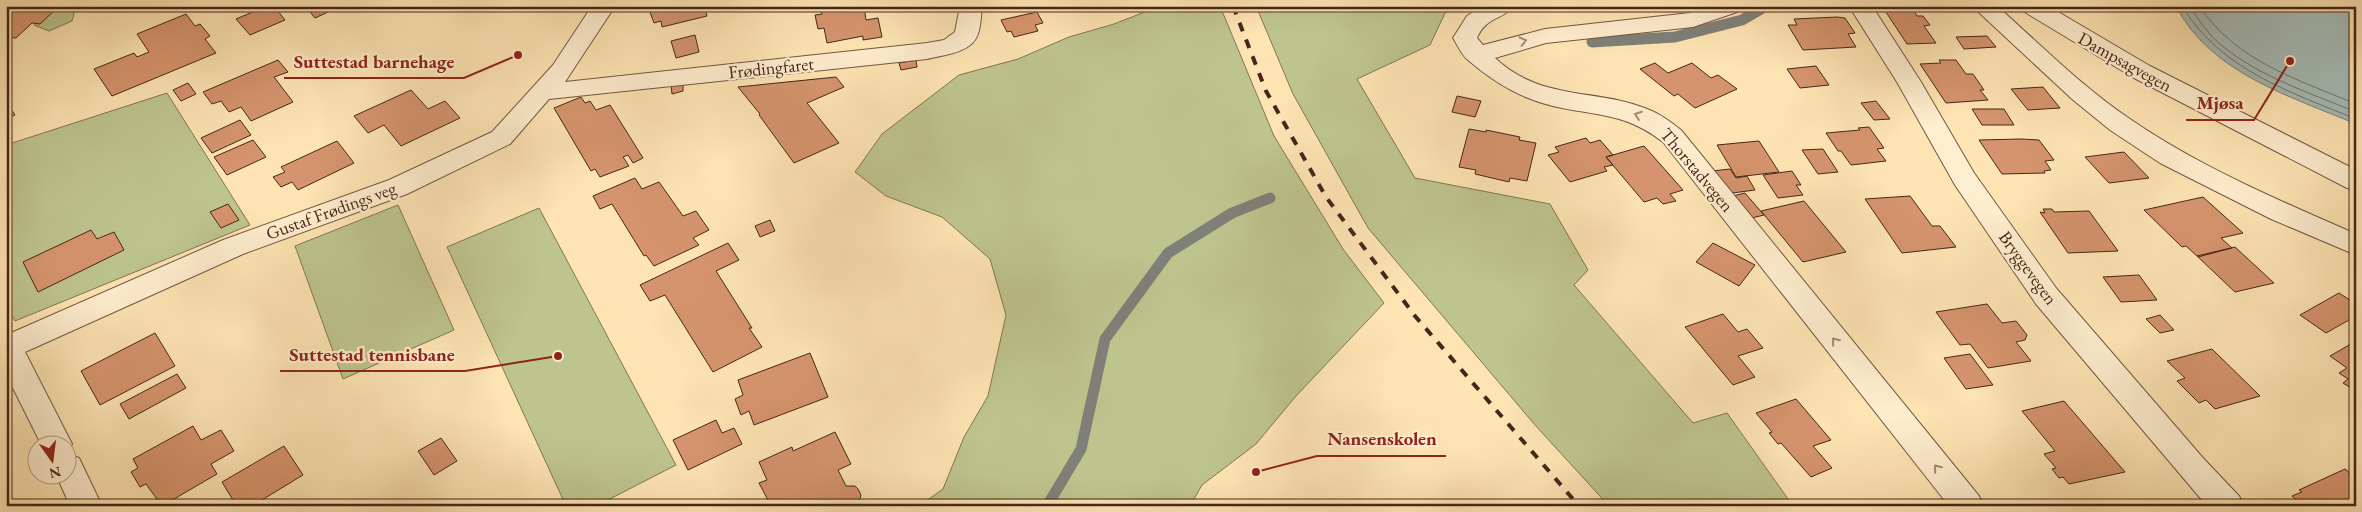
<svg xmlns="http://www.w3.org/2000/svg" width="2362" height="512" font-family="'EB Garamond',serif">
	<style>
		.green { fill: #bec48e; stroke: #827554 }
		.water { fill: #a5bcb8; stroke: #7f8078 }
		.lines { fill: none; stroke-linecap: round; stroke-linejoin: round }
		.shore { stroke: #767168; stroke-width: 1 }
		.stream { stroke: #7f8078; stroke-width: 11 }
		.building { fill: #d5946d; stroke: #472619 }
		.minor-casing { stroke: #755640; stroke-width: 2 }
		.minor { fill: #feedce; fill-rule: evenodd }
		.rail { stroke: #472619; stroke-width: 4; stroke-dasharray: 9 9; stroke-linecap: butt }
		.oneway { stroke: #a28a74 }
		.labels { text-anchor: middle; stroke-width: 4.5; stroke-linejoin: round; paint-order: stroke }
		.street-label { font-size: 18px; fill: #472619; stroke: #feedce }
		.leader { fill: none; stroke: #8f2418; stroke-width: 2 }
		.callout-dot { fill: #8f2418; stroke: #feedce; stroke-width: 2 }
		.callout-label { font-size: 19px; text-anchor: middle; font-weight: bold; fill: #8f2418; stroke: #feedce; stroke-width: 4.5; stroke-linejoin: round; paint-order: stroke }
	</style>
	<rect width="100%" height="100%" fill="#fee4b3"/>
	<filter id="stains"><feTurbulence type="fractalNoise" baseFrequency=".004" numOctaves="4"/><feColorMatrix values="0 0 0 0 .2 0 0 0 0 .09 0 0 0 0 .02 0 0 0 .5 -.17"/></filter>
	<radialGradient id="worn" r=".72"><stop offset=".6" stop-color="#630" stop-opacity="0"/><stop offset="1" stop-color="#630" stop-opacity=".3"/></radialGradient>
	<path class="green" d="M47,6H76L72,21L49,31L34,25L51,10Z
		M1160,6H1220L1274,136L1343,249L1384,303L1296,396L1256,444L1202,485L1190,506H919L943,489L964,437L988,396L1006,315L990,259L942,217L886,196L855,172L882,134L959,75L1018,59L1069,37L1114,24Z
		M1256,6H1465L1445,13L1430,45L1357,79L1415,178L1550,204L1588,270L1574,285L1693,423L1727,413L1793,506H1609L1535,425L1368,228L1293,94Z
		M167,93L250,225L15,321L6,303V145Z
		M398,205L454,330L343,379L295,246Z
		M539,208L676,465L596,506H566L447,247Z"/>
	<path class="water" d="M2176,6H2356V124C2292,97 2210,73 2176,6Z"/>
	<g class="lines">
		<path class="shore" d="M2182,6C2221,70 2290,92 2356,119
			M2189,6C2199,20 2208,34 2221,45C2260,77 2310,93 2356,112
			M2199,6C2237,62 2297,79 2356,104"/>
		<path class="stream" d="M1592,42L1675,37L1742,20L1766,6
			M1047,506L1081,449L1105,339L1168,253L1232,213L1270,198"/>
	</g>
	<path class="building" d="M6,6H52L50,8H57L40,24L32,23L16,38L6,37Z
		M267,6H274L285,20L250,35L236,19Z
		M305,6H351L341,11L339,7L315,18Z
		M656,6H704L707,16L662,27L661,21L654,23L650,12L657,10Z
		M820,6H864L866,20L878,18L882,37L863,40V36L827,43L824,28L818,29L815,15L822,14Z
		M1882,6H1911L1917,16H1923L1930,25L1924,26L1936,43L1907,44Z
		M1037,12L1043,23L1035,25L1038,31L1014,37L1011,31L1007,32L1001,20Z
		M186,14L195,26L200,24L210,36L205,39L216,53L112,96L94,69L134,53L137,57L149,52L137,34Z
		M1837,17L1845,18L1855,33L1848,34L1856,47L1803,50L1788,25H1797L1794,19Z
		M695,35L699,52L676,58L671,41Z
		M1987,36L1996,47L1964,49L1956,37Z
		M278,60L288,72L274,77L293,102L251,121L241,107L229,112L221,101L212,104L203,92Z
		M916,60L917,67L901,70L899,63Z
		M1939,60H1956L1966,74H1973L1984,90H1980L1988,100L1946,103L1920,64L1941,63Z
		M1655,63L1668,73L1692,63L1711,78L1718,75L1737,89L1695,108L1678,94L1674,96L1640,69Z
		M1816,66L1829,85L1800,88L1787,69Z
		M836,77L844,87L807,103L839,143L794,163L759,115L760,114L738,87Z
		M188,83L196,94L181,101L173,90Z
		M683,83V91L672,94L671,85Z
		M2043,87L2060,108L2028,110L2011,89Z
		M411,90L428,109L445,101L460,118L401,146L384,125L368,133L354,116Z
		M1457,96L1481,101L1475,117L1452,112Z
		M581,97L585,103L590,101L596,110L610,105L643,158L633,163L628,155L623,157L629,166L600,177L595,169L591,171L554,108Z
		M6,101L15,115L6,119Z
		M1876,101L1890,119L1874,120L1861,103Z
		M1972,109H2004L2014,125H1982Z
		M240,120L251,135L212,153L201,138Z
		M1869,127L1884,148L1877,149L1886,161L1851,165L1841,151H1838L1826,133L1860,130L1858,128Z
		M1469,129L1486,132V130L1520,137L1519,140L1536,143L1527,181L1510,178L1509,182L1475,174L1476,170L1459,167Z
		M1586,138L1590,143L1600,140L1613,155L1606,157L1613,165L1604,167L1607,171L1570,182L1548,155L1559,152L1555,147Z
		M2021,139L2039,140L2054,160L2045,161L2051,170L2044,171L2045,173L2002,174L1979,140Z
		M253,140L266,157L227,175L214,157Z
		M337,141L354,163L298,190L292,182L281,187L273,177L285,172L281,167Z
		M1759,141L1779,172L1736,177L1717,145Z
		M1644,146L1683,190L1670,194L1676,201L1663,204L1657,198L1644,202L1606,157Z
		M1823,149L1838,172L1818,174L1802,150Z
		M2124,152L2149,178L2109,183L2085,157Z
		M1730,169L1736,178L1747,176L1755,190L1725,194L1712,171Z
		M1792,171L1801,185H1796L1803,195L1778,198L1763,175Z
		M635,178L642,189L659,182L683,216L696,211L709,230L693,238L699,245L654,266L646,255L644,256L612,204L600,209L593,196Z
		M1745,193L1764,215L1748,219L1729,197Z
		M1910,196L1932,226H1940L1956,247L1902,253L1865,199Z
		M2203,197L2243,233L2221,238L2232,248L2198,257L2186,246L2182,247L2144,210Z
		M1804,201L1846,252L1803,262L1761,211Z
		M228,204L239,220L221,228L210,212Z
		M2043,209H2052L2054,212L2089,211L2118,251L2068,253L2040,212L2045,213Z
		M770,220L775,231L760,237L755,226Z
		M91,230L97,239L114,232L124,250L38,292L23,262Z
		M728,243L739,260L716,271L752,328H749L762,347L713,372L665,295L650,301L640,285Z
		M1713,243L1755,265L1739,286L1696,262Z
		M2235,247L2274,283L2235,292L2197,256Z
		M2139,275L2157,300L2121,302L2103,277Z
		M2339,293L2356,304V316L2326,333L2300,315Z
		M1987,304L2002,323L2016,321L2027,335L2025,340L2016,342L2031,361L1988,368L1970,344L1960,345L1936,312Z
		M1723,314L1738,332L1747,329L1763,348L1738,356L1755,377L1733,385L1685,327Z
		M2160,315L2174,330L2160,333L2146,319Z
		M155,333L175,366L100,405L81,371Z
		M2356,341V391L2343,383L2348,379L2339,373L2347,368L2330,356Z
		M2212,349L2260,396L2215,409L2206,400L2199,403L2177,381L2185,378L2167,361Z
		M810,353L828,397L754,425L749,411L741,415L735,399L743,395L738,380Z
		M1970,354L1993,385L1966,389L1944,358Z
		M177,374L186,388L129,419L120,404Z
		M1796,399L1831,440L1813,446L1832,468L1811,477L1781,443L1778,444L1769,433L1772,432L1756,413Z
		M2064,401L2125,472L2069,484L2063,477L2059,478L2052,469L2056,468L2044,454L2055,451L2022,411Z
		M716,420L722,433L734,428L742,444L688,470L673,440Z
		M193,426L201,440L221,430L234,451L211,464L217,474L162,506L146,484L140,487L131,472L138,468L133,459Z
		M835,432L851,464L838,470L846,486H855L858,489L861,495L859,502L855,506H771L759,483L767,480L759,462L792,447L793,451Z
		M441,438L457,461L434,475L418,451Z
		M284,446L303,475L252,506H223L233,500L222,482Z
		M2345,469L2356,478V506H2302L2292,496L2302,492L2299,490Z"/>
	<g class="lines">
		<g class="minor-casing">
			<path id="minor" d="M592,6H615L565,82L927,43L944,40L955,32L960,6H982C981,15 981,25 978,34C972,53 943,55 927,59L549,99L510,144L407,194L243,254L25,352L72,444L68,452V444H41L6,374V332L11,333L223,240L389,180L492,132L553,65Z
				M1482,6H1513C1504,20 1486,16 1477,38L1483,45L1545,29L1690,13L1709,6H1743L1740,11L1693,27L1546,43L1495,58C1543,103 1598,87 1652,111C1663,116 1672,123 1681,130L1979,496L1984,506H1949L1663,142C1628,115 1604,116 1562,108C1525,101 1496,84 1468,60C1462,56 1457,44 1453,38L1467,16Z
				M1849,6H1872L1921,82L1974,173L2056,288L2203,458L2239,496L2244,506H2207L2036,304L1955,185L1897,82Z
				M1972,6H1997C2040,44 2082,87 2130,119C2200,167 2278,200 2356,234V255L2271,219L2160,163L2110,130L2072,99Z
				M2020,6H2048L2150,66L2356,170V190L2347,188L2134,78L2023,11Z
				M68,454L79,458L102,506H70L56,474H68Z"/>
		</g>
		<use href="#minor" class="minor"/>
		<path class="rail" d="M1233,6L1266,91L1326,197L1415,316L1579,506"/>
	</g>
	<defs><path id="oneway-chevron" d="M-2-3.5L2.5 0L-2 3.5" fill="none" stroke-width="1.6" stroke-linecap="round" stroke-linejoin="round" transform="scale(1.25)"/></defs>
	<g class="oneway">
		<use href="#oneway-chevron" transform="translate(1523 41) rotate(-14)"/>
		<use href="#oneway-chevron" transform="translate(1638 115) rotate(-160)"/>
		<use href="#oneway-chevron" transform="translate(1835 341) rotate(-129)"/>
		<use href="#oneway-chevron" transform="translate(1937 468) rotate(-129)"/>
	</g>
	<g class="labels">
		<g class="street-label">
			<text transform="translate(2125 62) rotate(29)" y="6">Dampsagvegen</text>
			<text transform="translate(771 68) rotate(-6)" y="6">Frødingfaret</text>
			<text transform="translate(1697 170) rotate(50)" y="6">Thorstadvegen</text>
			<text transform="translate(331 211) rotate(-20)" y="6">Gustaf Frødings veg</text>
			<text transform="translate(2028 268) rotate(54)" y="6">Bryggevegen</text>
		</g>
	</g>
	<path class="leader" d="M518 55L464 78H284M2290 61L2254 120H2186M558 356L465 371H280M1256 472L1317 456H1446"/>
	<g class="callout-dot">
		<circle cx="518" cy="55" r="5"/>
		<circle cx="2290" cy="61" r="5"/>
		<circle cx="558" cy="356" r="5"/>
		<circle cx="1256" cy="472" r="5"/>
	</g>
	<g class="callout-label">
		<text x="374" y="68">Suttestad barnehage</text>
		<text x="2220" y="109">Mjøsa</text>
		<text x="372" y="361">Suttestad tennisbane</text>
		<text x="1382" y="445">Nansenskolen</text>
	</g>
	<rect width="2362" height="512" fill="none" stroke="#fee4b3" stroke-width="25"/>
	<rect x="8" y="8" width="2347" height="497" fill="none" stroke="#472619" stroke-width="2.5"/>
	<rect x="12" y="12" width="2337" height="487" fill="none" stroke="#472619"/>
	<g transform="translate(52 460) rotate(166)"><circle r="24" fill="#feedce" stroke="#b59d86"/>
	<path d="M0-4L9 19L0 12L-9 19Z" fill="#8f2418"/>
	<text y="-8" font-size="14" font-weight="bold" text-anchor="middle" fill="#472619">N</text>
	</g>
	<rect width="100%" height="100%" filter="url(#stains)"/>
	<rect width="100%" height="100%" fill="url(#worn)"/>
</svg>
